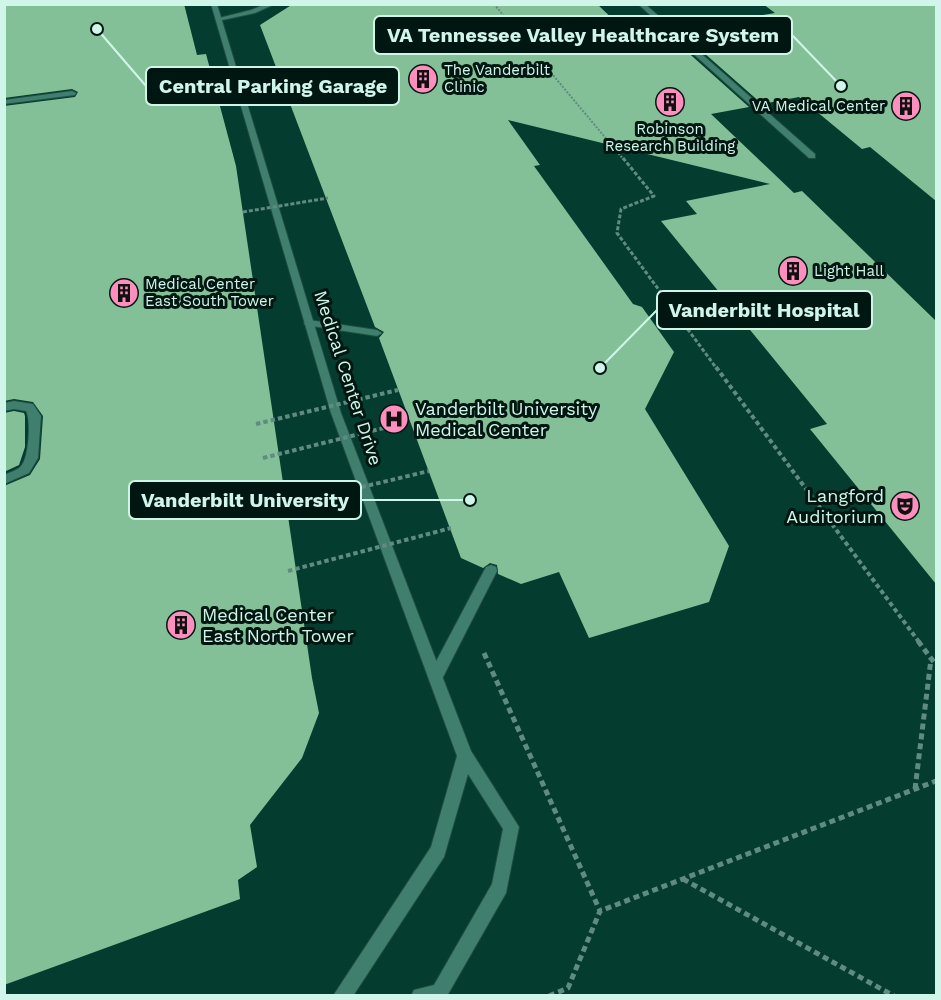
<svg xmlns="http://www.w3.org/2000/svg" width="941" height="1000" font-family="'Work Sans',sans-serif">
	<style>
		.built { fill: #053c30 }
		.building { fill: #84c097 }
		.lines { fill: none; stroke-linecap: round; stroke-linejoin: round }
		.lane-casing { stroke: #1f4d42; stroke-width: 2 }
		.street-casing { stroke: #1f4d42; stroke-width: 2 }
		.path-far3 { stroke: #608b80; stroke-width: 2; stroke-dasharray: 2 1.5; stroke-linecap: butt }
		.path-far2 { stroke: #608b80; stroke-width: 3; stroke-dasharray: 4 2; stroke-linecap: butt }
		.path-far1 { stroke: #608b80; stroke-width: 4; stroke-dasharray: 4.5 3; stroke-linecap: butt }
		.path { stroke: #608b80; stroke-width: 5; stroke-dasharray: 6 4; stroke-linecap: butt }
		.lane { fill: #407e6d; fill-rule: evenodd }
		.street { fill: #407e6d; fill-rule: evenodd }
		.path-bridge-far1 { stroke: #608b80; stroke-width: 3; stroke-dasharray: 4 2; stroke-linecap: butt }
		.path-bridge { stroke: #608b80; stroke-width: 4; stroke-dasharray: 4.5 3; stroke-linecap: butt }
		.labels { text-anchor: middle; stroke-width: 6; stroke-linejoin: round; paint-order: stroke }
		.far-poi-label { font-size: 15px; fill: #d0f6ea; stroke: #001610; text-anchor: start }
		.street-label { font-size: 18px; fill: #d0f6ea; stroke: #001610 }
		.poi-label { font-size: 18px; fill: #d0f6ea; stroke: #001610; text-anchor: start }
		.leader { fill: none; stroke: #d0f6ea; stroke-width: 2 }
		.callout-dot { fill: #d0f6ea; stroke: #001610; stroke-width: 2 }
		.callout { fill: #001610; stroke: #d0f6ea; stroke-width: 2 }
		.callout-label { font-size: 20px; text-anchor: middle; font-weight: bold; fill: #d0f6ea }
	</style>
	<rect width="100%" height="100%" fill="#023127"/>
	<path class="built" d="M5,5H936V995L5,996Z"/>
	<path class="building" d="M4,4H184L197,55L206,54L236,166L312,678L319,713L302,758L250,825L257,867L238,880L240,899L4,985V486L30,475L40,459L43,416L33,402L14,399L4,401V106L75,97L78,92L72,89L4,98Z
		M293,4H597L640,45L674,40L749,107L711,114L794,193L802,191L936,321V584L810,429L827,424L661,221L697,214L686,201L770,184L508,120L540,165L534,166L633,304L642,307L674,352L645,409L729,546L709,602L589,638L559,572L521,584L498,574L497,565L490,563L483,568L461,558L379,338L384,332L375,327L260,25Z
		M763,4H936V201L870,147L862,149L799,97L762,104L687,38L765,25L760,22L769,20L763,15L775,13Z
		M14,411L24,413L25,416V447L19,465L4,472V413Z"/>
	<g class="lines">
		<g class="lane-casing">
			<path id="lane" d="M266,4H275L255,13L218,21L215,19L251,10Z
				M638,4H645L815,154V158H809Z
				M309,320L377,330L382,333L377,336L305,325L304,323Z
				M14,401L33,404L41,416L38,458L29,473L4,484V475C10,472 18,470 21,466C29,458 31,419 26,411L14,409L4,411V403Z
				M491,565L496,567L497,571L441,681L436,683L431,681L429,676L431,671L486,567Z"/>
		</g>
		<g class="street-casing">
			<path id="street" d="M211,4H217L341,413L471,751L519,827L506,893L447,996H411L414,990L434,985L492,884L503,829L468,774L444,857L353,996H333L431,847L457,756L331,413Z
				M72,91L76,93L75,95L4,104V100Z"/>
		</g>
		<path class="path-far3" d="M494,4L530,48
			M542,62L624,160"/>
		<path class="path-far2" d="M623,158L654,196L621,209L617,233L717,369"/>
		<path class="path-far1" d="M716,367L919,642"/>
		<path class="path" d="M918,641L936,665
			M484,653L600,911
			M915,789L931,659
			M683,879L894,996
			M549,996L568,988L600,911L936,781"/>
		<use href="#lane" class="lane"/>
		<use href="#street" class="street"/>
		<path class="path-bridge-far1" d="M243,212L328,198"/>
		<path class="path-bridge" d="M256,424L398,390
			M263,458L408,422
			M274,508L429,471
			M288,571L451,528"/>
	</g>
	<defs>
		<g id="building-disc" transform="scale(1.5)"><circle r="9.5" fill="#fe8ebd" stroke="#001610"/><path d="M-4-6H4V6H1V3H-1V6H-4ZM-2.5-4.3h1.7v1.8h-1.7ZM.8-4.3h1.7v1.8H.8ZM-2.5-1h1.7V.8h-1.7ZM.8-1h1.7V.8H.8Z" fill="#111"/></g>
		<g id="hospital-disc" transform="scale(1.5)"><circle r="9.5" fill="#fe8ebd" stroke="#001610"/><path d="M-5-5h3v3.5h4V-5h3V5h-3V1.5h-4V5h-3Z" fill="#111"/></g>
		<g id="theatre-disc" transform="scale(1.5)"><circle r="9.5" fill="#fe8ebd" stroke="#001610"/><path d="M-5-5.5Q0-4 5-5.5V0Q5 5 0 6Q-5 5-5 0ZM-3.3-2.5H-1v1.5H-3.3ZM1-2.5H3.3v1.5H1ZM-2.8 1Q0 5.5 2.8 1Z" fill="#111"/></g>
	</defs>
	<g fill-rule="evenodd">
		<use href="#building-disc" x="423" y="79"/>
		<use href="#building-disc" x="670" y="102"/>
		<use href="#building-disc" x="906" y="106"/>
		<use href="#building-disc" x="793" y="271"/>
		<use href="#building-disc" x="124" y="293"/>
		<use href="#hospital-disc" x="394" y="419"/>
		<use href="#theatre-disc" x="905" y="506"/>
		<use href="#building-disc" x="181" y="625"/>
	</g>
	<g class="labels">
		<g class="far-poi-label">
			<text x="444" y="75">The Vanderbilt<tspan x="444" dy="17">Clinic</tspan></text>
			<text x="885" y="111" text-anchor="end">VA Medical Center</text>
			<text x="670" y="134" text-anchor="middle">Robinson<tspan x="670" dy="17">Research Building</tspan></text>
			<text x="814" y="276">Light Hall</text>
			<text x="145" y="289">Medical Center<tspan x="145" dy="17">East South Tower</tspan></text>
		</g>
		<g class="street-label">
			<text transform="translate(348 378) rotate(72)" y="6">Medical Center Drive</text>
		</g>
		<g class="poi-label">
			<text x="415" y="415">Vanderbilt University<tspan x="415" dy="21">Medical Center</tspan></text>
			<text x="884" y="502" text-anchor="end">Langford<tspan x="884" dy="21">Auditorium</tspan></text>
			<text x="202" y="621">Medical Center<tspan x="202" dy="21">East North Tower</tspan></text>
		</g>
	</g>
	<path class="leader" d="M841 86L792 35M97 29L146 86M600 368L657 310M470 500L361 500"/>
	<g class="callout-dot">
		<circle cx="841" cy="86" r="6"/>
		<circle cx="97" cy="29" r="6"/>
		<circle cx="600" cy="368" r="6"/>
		<circle cx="470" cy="500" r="6"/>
	</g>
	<g class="callout">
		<rect x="374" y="16" width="418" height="38" rx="6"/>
		<rect x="146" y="67" width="253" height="38" rx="6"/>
		<rect x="657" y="291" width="215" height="38" rx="6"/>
		<rect x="129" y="481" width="232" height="38" rx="6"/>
	</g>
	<g class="callout-label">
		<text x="583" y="42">VA Tennessee Valley Healthcare System</text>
		<text x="273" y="93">Central Parking Garage</text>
		<text x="764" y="317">Vanderbilt Hospital</text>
		<text x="245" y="507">Vanderbilt University</text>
	</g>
	<rect width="941" height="1000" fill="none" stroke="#d0f6ea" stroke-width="12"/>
</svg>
